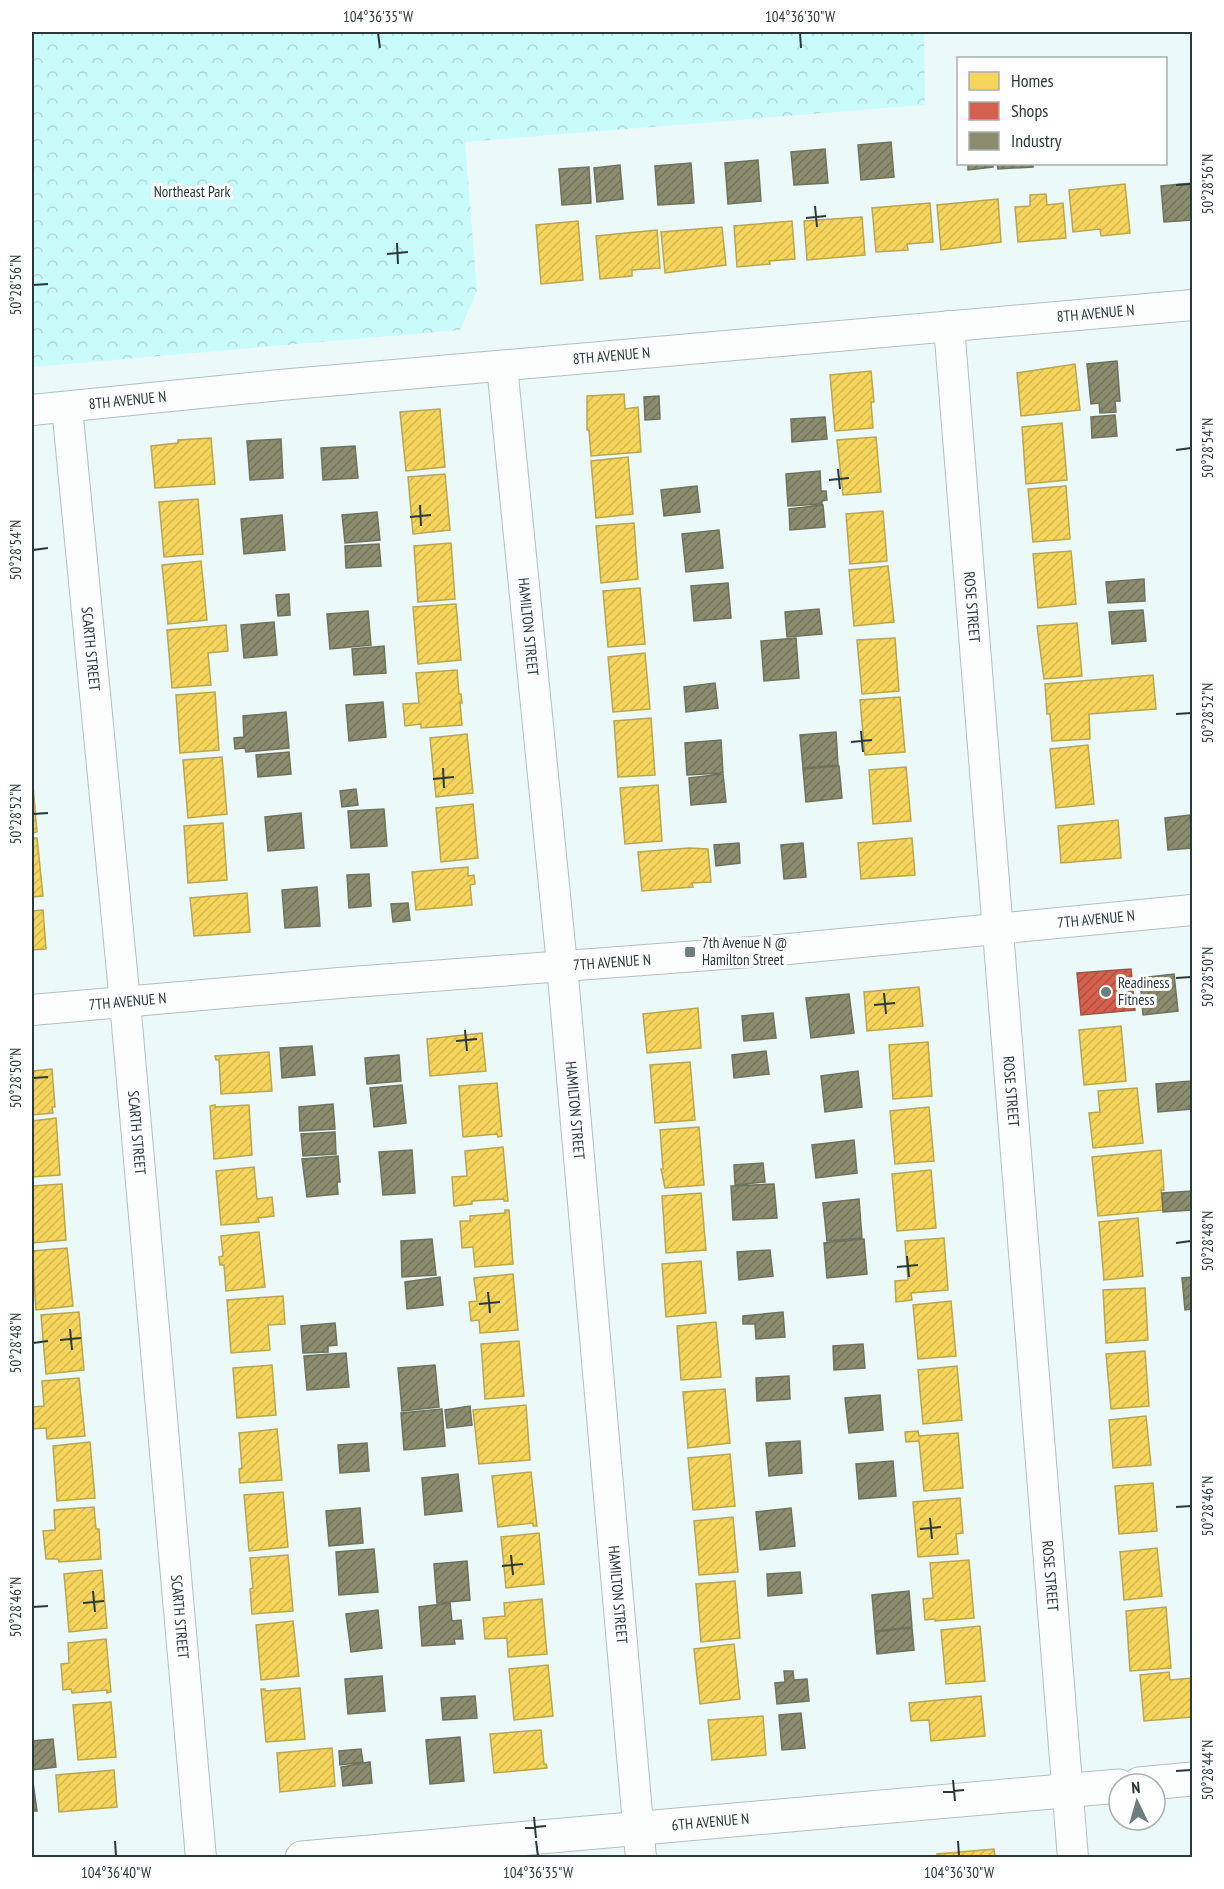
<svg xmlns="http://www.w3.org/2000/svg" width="1224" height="1889" font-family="'PT Sans Narrow',sans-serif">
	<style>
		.park { fill: url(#park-crowns) }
		.homes { fill: url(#homes-hatch); stroke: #b8a651; stroke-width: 1.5 }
		.shops { fill: url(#shops-hatch); stroke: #a25447; stroke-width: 1.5 }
		.industry { fill: url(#industry-hatch); stroke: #6e735e; stroke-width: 1.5 }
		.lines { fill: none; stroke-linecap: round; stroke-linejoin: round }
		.minor-casing { stroke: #b2bfbf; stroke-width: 32 }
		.tertiary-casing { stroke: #b2bfbf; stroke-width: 35 }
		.minor { stroke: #fcfefe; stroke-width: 30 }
		.tertiary { stroke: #fcfefe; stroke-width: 33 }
		.ticks { fill: none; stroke: #293838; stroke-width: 2 }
		.poi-dot { fill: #6d7c7c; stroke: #fff; stroke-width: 2 }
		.labels { text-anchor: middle; stroke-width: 6; stroke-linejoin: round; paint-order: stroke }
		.park-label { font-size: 15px; fill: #1a3232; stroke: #fff }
		.street-label { font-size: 15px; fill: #293838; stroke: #fff }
		.poi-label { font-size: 15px; fill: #293838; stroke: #fff; text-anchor: start }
		.neatline { fill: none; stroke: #293838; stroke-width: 2 }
		.ticks-label { font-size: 15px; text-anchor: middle; fill: #293838 }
	</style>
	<defs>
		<pattern id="park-crowns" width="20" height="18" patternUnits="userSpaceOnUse" patternTransform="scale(1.5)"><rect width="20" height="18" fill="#cafbfb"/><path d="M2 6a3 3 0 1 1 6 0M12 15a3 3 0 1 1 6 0" fill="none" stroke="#aed8d8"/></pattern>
		<pattern id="homes-hatch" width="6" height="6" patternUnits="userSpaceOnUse" patternTransform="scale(1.5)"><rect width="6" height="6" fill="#f6d55c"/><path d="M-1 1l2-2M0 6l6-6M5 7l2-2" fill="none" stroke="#d3b851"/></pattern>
		<pattern id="shops-hatch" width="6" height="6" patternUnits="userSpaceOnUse" patternTransform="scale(1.5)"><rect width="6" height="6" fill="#d6604d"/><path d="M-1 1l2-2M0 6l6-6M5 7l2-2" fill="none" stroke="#ae5041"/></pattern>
		<pattern id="industry-hatch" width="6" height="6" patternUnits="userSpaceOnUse" patternTransform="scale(1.5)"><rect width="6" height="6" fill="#8c8c6e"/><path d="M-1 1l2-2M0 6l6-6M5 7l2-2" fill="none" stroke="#72735b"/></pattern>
	</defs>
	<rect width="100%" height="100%" fill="#ecf9f9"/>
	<path class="park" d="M32,32H924L925,105L465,142L477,291L460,330L32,367Z"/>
	<path class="homes" d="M1125,184L1130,233L1101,236L1100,229L1073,232L1069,190Z
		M1046,194L1047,205L1063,203L1066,238L1018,242L1015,207L1030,206V195Z
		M998,199L1001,242L941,250L937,205Z
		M930,203L933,242L907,244L908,250L876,252L872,208Z
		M862,217L865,255L807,260L804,221Z
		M578,221L583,280L541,284L536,225Z
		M792,221L795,259L769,261L770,264L737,267L734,226Z
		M722,227L726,265L665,273L661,232Z
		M657,230L660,268L632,270V276L600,279L596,236Z
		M1075,364L1080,410L1021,416L1017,373Z
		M871,371L874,402H871L873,428L835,431L830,375Z
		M624,394L625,409L638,407L641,452L591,456L589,430H587V396Z
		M440,409L445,467L406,471L400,412Z
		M1062,423L1067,480L1026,484L1022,427Z
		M876,437L881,492L843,495L837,440Z
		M211,438L215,484L155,488L151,446L178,443V440Z
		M628,457L633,514L596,518L591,461Z
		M445,474L450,530L413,534L408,477Z
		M1066,486L1070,539L1033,542L1028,489Z
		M198,499L203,554L164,557L159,502Z
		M883,511L887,561L850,564L846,514Z
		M634,523L638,579L601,583L596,526Z
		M451,543L455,599L418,602L414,546Z
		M1071,551L1076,604L1038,608L1033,554Z
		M201,561L207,620L168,624L162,565Z
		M888,566L894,622L854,626L849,570Z
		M640,588L645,644L608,647L603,591Z
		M456,604L461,660L418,664L413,607Z
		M1077,623L1082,676L1044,679L1037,626Z
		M226,625L228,651L208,653L211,685L172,688L167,630Z
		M895,638L899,691L862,694L857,640Z
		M645,653L650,709L613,712L608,657Z
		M457,670L459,694H461L462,703H460L462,725L421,728V724L405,726L403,704L419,703L416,673Z
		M1153,675L1156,709L1089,714L1090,739L1052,741L1050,714H1047L1045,684Z
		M215,692L219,750L180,753L176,695Z
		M900,697L905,752L865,755L860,700Z
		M651,718L655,775L618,777L614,721Z
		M467,734L473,793L436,797L430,738Z
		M1088,745L1094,804L1056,808L1050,749Z
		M222,757L227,814L188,818L183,760Z
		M906,767L911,821L873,824L869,770Z
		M32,774L37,832L32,833Z
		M658,785L662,841L625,844L620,788Z
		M473,804L478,858L441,862L436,808Z
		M1118,820L1121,858L1061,863L1058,826Z
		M223,823L227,880L188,883L184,826Z
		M32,838H37L43,896L32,897Z
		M912,838L915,875L861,879L858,843Z
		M689,848L708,849L711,882L692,883L693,887L642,891L638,852Z
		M468,867V876L474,875L475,884L470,885L472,905L416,910L412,872Z
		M247,893L250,932L194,936L190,898Z
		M43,910L46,949L32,950V911Z
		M919,987L923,1026L867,1031L864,992Z
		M698,1008L701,1048L647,1053L643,1014Z
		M1121,1026L1126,1081L1084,1085L1079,1030Z
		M482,1033L486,1071L430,1076L427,1039Z
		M928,1042L932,1096L893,1099L889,1045Z
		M269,1052L272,1091L221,1094L219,1060H216L215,1056Z
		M690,1062L695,1120L655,1123L650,1065Z
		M52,1069L55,1107H52L53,1113L32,1115V1071Z
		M497,1083L502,1136L498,1137L497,1134L463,1137L459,1086Z
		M1137,1088L1143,1143L1093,1148L1089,1113L1100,1112L1098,1091Z
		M215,1105V1107L249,1105L252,1155L214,1159L210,1106Z
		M929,1107L934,1161L895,1164L890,1111Z
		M56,1118L60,1175L32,1177V1121Z
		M699,1127L704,1185L665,1188L661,1169H663L660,1130Z
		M503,1147L508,1201H504V1199L472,1201V1204L454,1206L452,1177L467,1176L465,1151Z
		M1161,1150L1164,1190H1161L1163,1210L1098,1216L1092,1157Z
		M254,1167L257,1199L272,1197L274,1216L258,1218L259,1222L221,1225L216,1171Z
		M931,1170L936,1228L897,1231L892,1174Z
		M62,1184L66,1240L32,1243V1186Z
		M701,1193L706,1250L666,1253L662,1196Z
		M505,1210H509L513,1264L475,1267L473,1247L462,1248L460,1221H470V1216L505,1213Z
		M1138,1218L1143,1276L1104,1280L1099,1222Z
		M259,1232L265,1287L226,1291L224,1265H220L219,1257L223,1256L221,1236Z
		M944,1238L948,1290L911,1293L912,1300L896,1302L895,1281L908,1280L905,1241Z
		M67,1248L73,1306L36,1310L32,1251Z
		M701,1261L706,1313L666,1317L662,1264Z
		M513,1274L518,1330L480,1333L479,1320L471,1321L469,1302L477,1301L474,1278Z
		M1145,1288L1148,1340L1106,1343L1103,1290Z
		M283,1296L285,1324L268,1325L270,1350L231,1353L227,1300Z
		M951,1301L956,1356L918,1359L913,1305Z
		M79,1312L84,1370L46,1374L41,1315Z
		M716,1322L721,1377L681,1380L677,1326Z
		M519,1341L524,1396L485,1399L481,1344Z
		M1145,1351L1149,1406L1111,1409L1106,1354Z
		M272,1365L276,1415L237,1418L233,1368Z
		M957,1366L962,1420L923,1424L918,1370Z
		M79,1378L85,1436L47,1439L46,1428L32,1429V1407L44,1406L42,1381Z
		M725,1389L730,1443L688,1448L683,1392Z
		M526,1405L530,1460L479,1464L473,1410Z
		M1146,1416L1151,1465L1113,1468L1109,1420Z
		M277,1429L282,1480L240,1483L239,1469L242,1468L239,1433Z
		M918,1431L919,1436L958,1433L963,1488L924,1491L919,1441L906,1442L905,1432Z
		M90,1442L95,1498L57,1501L53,1446Z
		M730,1454L735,1506L693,1510L688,1458Z
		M531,1472L537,1526H533V1523L498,1527L492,1476Z
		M1153,1483L1157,1531L1119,1534L1115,1486Z
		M283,1492L288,1547L249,1551L244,1495Z
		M960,1498L963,1533L956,1534L958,1554L918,1557L913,1502Z
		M94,1507L96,1529H99L101,1559L59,1562L58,1559H46L43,1531L55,1530L54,1510Z
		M733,1517L738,1572L699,1575L694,1521Z
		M539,1533L544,1584L506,1588L501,1537Z
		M1157,1548L1162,1596L1124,1600L1120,1552Z
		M288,1555L293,1611L252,1614L250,1589L253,1588L250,1558Z
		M969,1560L974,1618L935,1621V1619L925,1620L923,1599L933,1598L930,1563Z
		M102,1570L107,1628L69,1632L64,1574Z
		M735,1581L740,1638L701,1642L696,1584Z
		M542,1599L547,1654L508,1657L507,1638L485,1639L483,1618L505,1616L504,1603Z
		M1166,1607L1171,1668L1130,1671L1126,1611Z
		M293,1621L299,1676L261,1680L256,1625Z
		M980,1626L985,1681L946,1684L941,1630Z
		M106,1639L111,1692L107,1693V1690L72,1693L71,1689L63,1690L61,1664L69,1663L68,1643Z
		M734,1644L740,1699L700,1704L694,1649Z
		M548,1665L553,1716L514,1720L509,1669Z
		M1169,1672L1170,1680L1192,1678V1717L1144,1721L1140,1675Z
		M300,1688L305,1739L266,1742L261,1689H265V1691Z
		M981,1696L985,1736L931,1741L929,1720L911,1721L909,1703Z
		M111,1702L116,1757L78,1760L73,1705Z
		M763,1716L766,1755L712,1760L708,1720Z
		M541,1730L544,1764H546L547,1768L494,1773L490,1734Z
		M332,1748L335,1786L280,1792L277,1753Z
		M114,1770L117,1807L59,1812L56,1775Z
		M994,1849L995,1858H938L937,1854Z"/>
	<path class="shops" d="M1131,969L1135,1010L1081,1015L1077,973Z"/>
	<path class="industry" d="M891,142L894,177L861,180L858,145Z
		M825,149L828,183L794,185L791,152Z
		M758,160L761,201L728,204L725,163Z
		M691,163L694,203L658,205L655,166Z
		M968,164H993V167L968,170Z
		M997,164H1033V167L998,169Z
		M620,165L623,199L597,202L594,168Z
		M589,167L591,203L562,205L559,169Z
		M1192,183V220L1164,222L1161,186Z
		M1117,361L1120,401H1115L1116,412L1100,413L1099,403L1091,404L1087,364Z
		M659,396L660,419L645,420L644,397Z
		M1115,415L1117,436L1092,438L1091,417Z
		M825,417L827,439L792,442L791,419Z
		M281,439L283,478L250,480L247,441Z
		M355,446L358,478L323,480L321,448Z
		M820,471L821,491H826L827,500L822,501V504L788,506L786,474Z
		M697,486L700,512L664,516L661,490Z
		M823,505L825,527L790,530L789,509Z
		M377,512L380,540L345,543L342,515Z
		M282,515L285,550L244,554L241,519Z
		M719,530L723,568L686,572L682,534Z
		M379,544L381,566L346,568L345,546Z
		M1144,579L1145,601L1108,603L1106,582Z
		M728,583L731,618L694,621L691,586Z
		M289,594L290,615L278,616L276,595Z
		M819,609L822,634L787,637L785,612Z
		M1143,610L1146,641L1112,644L1109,612Z
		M368,611L371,645L330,649L327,614Z
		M274,622L277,655L244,658L241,625Z
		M796,638L799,678L764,681L761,641Z
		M384,646L386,673L354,675L352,649Z
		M715,683L718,708L686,712L684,687Z
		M383,702L386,737L349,741L346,705Z
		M286,712L289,748L246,752L245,748L235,749L234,738L244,737L243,716Z
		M836,732L838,765L803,768L800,735Z
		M721,740L723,773L687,775L685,743Z
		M289,752L291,774L258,777L256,755Z
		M839,766L842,798L806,802L803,769Z
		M723,774L726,802L691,805L689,778Z
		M356,789L358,805L342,807L340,791Z
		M384,809L387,846L351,848L348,811Z
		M301,813L304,848L268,851L265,817Z
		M1190,815L1192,848L1168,850L1165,818Z
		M739,843L740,863L716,866L714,845Z
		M803,843L806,877L784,879L781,845Z
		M369,874L371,906L349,908L347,875Z
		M317,887L320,926L285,928L282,890Z
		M408,903L410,920L393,922L391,904Z
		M1174,974L1178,1011L1143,1015L1140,978Z
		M849,994L854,1033L811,1038L806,998Z
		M773,1013L776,1038L744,1041L742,1016Z
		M312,1046L315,1075L282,1078L280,1048Z
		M766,1051L769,1074L734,1078L732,1055Z
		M399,1055L401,1081L367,1084L365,1058Z
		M858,1071L862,1107L825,1112L821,1076Z
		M1191,1081L1192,1109L1158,1112L1156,1084Z
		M402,1085L406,1123L374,1127L370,1088Z
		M333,1104L335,1129L300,1131L299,1107Z
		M335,1132L336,1154L303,1156L301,1134Z
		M854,1140L857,1173L816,1178L812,1145Z
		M412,1150L415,1193L383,1195L379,1152Z
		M338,1156L340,1182H337L338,1194L307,1197L302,1159Z
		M763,1163L765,1182L735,1185L734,1165Z
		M774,1184L777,1218L733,1220L731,1186Z
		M1192,1191V1210L1163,1212L1162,1193Z
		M859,1199L862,1238L827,1241L823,1203Z
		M432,1239L436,1275L402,1277L401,1241Z
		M864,1239L867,1274L827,1278L824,1243Z
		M770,1250L773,1276L739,1280L737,1252Z
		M440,1277L443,1305L407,1309L405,1282Z
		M1192,1277V1309L1185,1310L1182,1278Z
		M783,1312L785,1337L756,1339L755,1324H743V1316Z
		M335,1323L337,1345L328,1346V1352L303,1353L301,1326Z
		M863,1344L865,1368L834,1370L833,1346Z
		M346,1353L349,1387L307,1390L304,1356Z
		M435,1365L439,1407L402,1411L398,1368Z
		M789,1376L790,1399L757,1401L756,1378Z
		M880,1395L883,1430L849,1433L845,1398Z
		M470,1406L472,1425L447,1428L445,1410Z
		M442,1409L445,1446L404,1450L401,1413Z
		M800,1441L802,1473L769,1476L766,1443Z
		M367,1443L369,1471L340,1473L338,1445Z
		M893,1461L896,1496L859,1499L856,1464Z
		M458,1474L462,1511L425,1515L422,1478Z
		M360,1508L363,1543L329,1546L326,1511Z
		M791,1508L795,1546L760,1550L756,1512Z
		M374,1549L378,1592L339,1595L336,1552Z
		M467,1561L470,1600L437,1603L434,1564Z
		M800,1572L802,1593L768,1596L767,1574Z
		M909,1591L912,1627L875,1631L872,1595Z
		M450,1603L452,1621L461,1620L463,1639H454L455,1644L422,1646L419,1607Z
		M378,1610L382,1648L351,1652L346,1614Z
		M912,1628L914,1650L877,1654L875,1632Z
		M784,1671H793L794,1680L807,1679L809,1701L777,1704L775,1683L785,1682Z
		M382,1676L385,1711L348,1714L345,1679Z
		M475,1696L477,1718L443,1720L441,1698Z
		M801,1713L805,1748L782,1750L779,1715Z
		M460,1737L464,1781L430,1784L426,1740Z
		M53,1739L56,1767L32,1770V1741Z
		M361,1749L363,1762L340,1765L339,1751Z
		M370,1762L372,1783L343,1786L341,1767Z
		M32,1775L37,1811H32Z"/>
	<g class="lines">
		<g class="minor-casing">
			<g id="minor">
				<path id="s1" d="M949,326L1073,1858"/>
				<path id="s2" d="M502,366L562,965L641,1858"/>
				<path id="s3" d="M67,407L125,1002L201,1858"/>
				<path id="s4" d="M32,410L280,385L1192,305"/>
				<path id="s5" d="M32,1010L339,983L778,950L1192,910"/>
			</g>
		</g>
		<g class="tertiary-casing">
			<g id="tertiary">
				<path d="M1139,1784L1192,1779"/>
				<path id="s6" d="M302,1858L1119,1786"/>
			</g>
		</g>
		<use href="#minor" class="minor"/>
		<use href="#tertiary" class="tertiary"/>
	</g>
	<path class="ticks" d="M378,33L380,48M800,33L801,48M1176,185L1191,184M815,206L817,227M806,218L826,216M397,243L398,264M387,254L408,252M33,285L48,284M1176,450L1191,448M838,469L840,489M829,480L849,478M420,505L421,526M410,517L431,515M33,550L48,548M1176,714L1191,713M861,731L863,752M851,742L872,740M443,768L444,788M433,779L454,777M33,814L48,813M1176,978L1191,977M884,993L886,1014M874,1005L895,1003M465,1030L467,1051M456,1041L477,1039M33,1078L48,1077M1176,1243L1191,1241M907,1256L909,1277M897,1267L918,1265M488,1292L490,1313M479,1304L500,1302M70,1329L72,1350M60,1340L81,1338M33,1343L48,1341M1176,1507L1191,1506M930,1518L932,1539M920,1529L941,1527M511,1555L513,1575M502,1566L523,1564M93,1591L95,1612M83,1603L104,1601M33,1607L48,1606M1176,1771L1191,1770M953,1780L955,1801M943,1792L964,1790M534,1817L536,1838M525,1828L546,1826M115,1841L116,1856M536,1841L538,1856M958,1841L959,1856"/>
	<g class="poi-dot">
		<rect x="684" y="946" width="12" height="12" rx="3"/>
		<circle cx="1106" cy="992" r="6"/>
	</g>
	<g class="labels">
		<g class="park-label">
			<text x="192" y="197">Northeast Park</text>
		</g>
		<g class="street-label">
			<text dy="5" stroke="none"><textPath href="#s4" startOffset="1068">8TH AVENUE N</textPath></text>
			<text dy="5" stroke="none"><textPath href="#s4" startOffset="582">8TH AVENUE N</textPath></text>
			<text dy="5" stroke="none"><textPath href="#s4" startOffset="96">8TH AVENUE N</textPath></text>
			<text dy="5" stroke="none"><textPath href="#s1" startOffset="282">ROSE STREET</textPath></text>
			<text dy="5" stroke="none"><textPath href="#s2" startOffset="262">HAMILTON STREET</textPath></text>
			<text dy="5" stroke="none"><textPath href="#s3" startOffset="243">SCARTH STREET</textPath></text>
			<text dy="5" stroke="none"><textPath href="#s5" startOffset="1068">7TH AVENUE N</textPath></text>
			<text dy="5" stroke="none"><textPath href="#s5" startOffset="582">7TH AVENUE N</textPath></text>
			<text dy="5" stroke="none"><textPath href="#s5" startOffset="96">7TH AVENUE N</textPath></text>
			<text dy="5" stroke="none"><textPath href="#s1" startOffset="768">ROSE STREET</textPath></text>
			<text dy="5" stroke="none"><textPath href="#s2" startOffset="748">HAMILTON STREET</textPath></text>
			<text dy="5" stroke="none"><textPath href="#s3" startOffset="729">SCARTH STREET</textPath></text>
			<text dy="5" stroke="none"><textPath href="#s1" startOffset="1254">ROSE STREET</textPath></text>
			<text dy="5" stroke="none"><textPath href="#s2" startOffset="1234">HAMILTON STREET</textPath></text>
			<text dy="5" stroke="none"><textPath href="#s3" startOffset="1215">SCARTH STREET</textPath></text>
			<text dy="5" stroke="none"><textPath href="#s6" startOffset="410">6TH AVENUE N</textPath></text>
		</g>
		<g class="poi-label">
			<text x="702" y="948">7th Avenue N @<tspan x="702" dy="17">Hamilton Street</tspan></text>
			<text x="1118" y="988">Readiness<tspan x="1118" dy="17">Fitness</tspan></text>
		</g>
	</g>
	<rect width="1224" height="1889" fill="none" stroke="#ffffff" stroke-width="66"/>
	<rect x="957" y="57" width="210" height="108" fill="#ffffff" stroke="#a9afaf" stroke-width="1.5"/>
	<rect x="969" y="72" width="30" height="18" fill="#f6d55c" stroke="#a9afaf" stroke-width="1.5"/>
	<text x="1011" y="87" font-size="18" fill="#293838">Homes</text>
	<rect x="969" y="102" width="30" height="18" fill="#d6604d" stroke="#a9afaf" stroke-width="1.5"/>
	<text x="1011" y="117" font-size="18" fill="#293838">Shops</text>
	<rect x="969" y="132" width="30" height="18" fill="#8c8c6e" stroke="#a9afaf" stroke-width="1.5"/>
	<text x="1011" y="147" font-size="18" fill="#293838">Industry</text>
	<g transform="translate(1137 1802) rotate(355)"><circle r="28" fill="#ffffff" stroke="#a9afaf" stroke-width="1.5"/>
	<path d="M0-4.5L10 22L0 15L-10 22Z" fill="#6d7c7c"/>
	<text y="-9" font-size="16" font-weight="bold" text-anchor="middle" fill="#293838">N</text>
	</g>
	<rect x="33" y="33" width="1158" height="1823" class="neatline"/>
	<g class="ticks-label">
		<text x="378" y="22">104°36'35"W</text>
		<text x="800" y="22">104°36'30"W</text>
		<text transform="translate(1208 184) rotate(-90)" y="5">50°28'56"N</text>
		<text transform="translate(16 285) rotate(-90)" y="5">50°28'56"N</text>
		<text transform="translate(1208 448) rotate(-90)" y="5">50°28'54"N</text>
		<text transform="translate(16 550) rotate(-90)" y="5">50°28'54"N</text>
		<text transform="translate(1208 713) rotate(-90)" y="5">50°28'52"N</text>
		<text transform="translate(16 814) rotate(-90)" y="5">50°28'52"N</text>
		<text transform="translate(1208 977) rotate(-90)" y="5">50°28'50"N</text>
		<text transform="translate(16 1078) rotate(-90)" y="5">50°28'50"N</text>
		<text transform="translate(1208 1241) rotate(-90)" y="5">50°28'48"N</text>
		<text transform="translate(16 1343) rotate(-90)" y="5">50°28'48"N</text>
		<text transform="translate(1208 1506) rotate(-90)" y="5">50°28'46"N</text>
		<text transform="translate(16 1607) rotate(-90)" y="5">50°28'46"N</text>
		<text transform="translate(1208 1770) rotate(-90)" y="5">50°28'44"N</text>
		<text x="116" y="1878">104°36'40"W</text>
		<text x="538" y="1878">104°36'35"W</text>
		<text x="959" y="1878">104°36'30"W</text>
	</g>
</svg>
